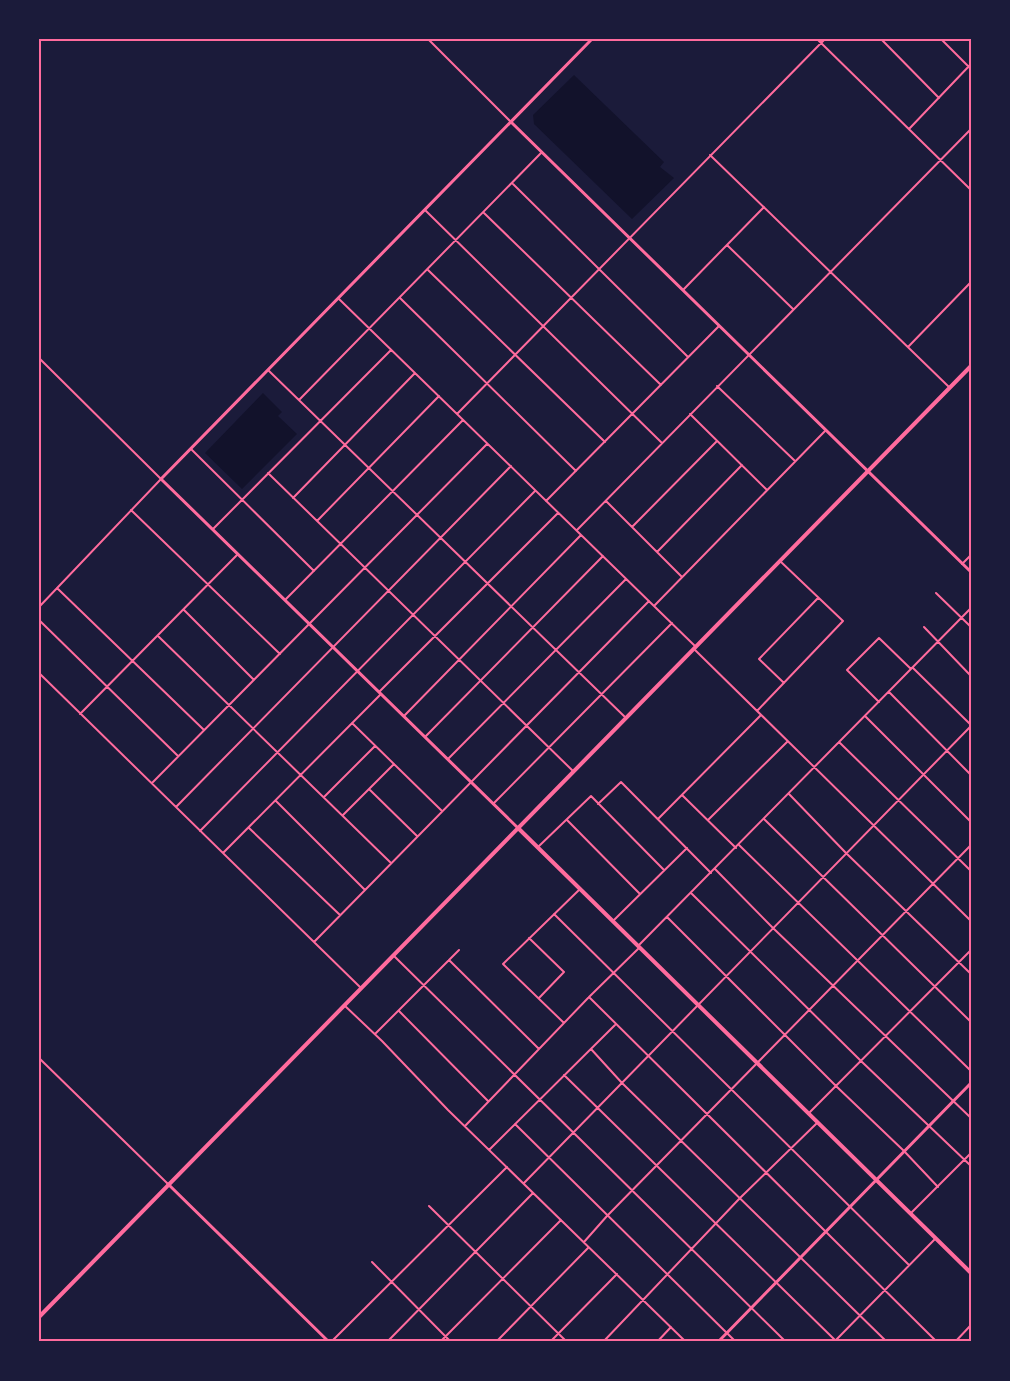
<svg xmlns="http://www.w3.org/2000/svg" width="1010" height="1381" font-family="Rubik,sans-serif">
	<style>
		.water { fill: #12122b }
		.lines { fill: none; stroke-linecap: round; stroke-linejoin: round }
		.minor { stroke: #ff6b9d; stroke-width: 2 }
		.tertiary { stroke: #ff6b9d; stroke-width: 3 }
		.secondary { stroke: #ff6b9d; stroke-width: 4 }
		.primary { stroke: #ff6b9d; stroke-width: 4 }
		.neatline { fill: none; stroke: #ff6b9d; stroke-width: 2 }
	</style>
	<rect width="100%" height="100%" fill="#1b1b3a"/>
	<path class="water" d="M574,75L664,162L660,167L674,178L632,219L534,124L533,115Z
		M263,393L282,412L278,416L297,434L242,489L205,453Z"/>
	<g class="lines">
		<path class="minor" d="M428,39L511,122
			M817,39L971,190
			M881,39L939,98
			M941,39L971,69
			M909,129L971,64
			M710,155L949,387
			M513,184L688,357
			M425,210L662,443
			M484,213L661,385
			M727,245L793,309
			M428,270L605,442
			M683,290L764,207
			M338,298L696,647
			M400,298L576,471
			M908,347L971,282
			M39,358L161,479L39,607
			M268,370L626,718
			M717,386L795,461
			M299,400L542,152
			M457,414L825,39
			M690,414L767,490
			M191,449L314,571
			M268,473L574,772
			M293,498L415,373
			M546,501L719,326
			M606,501L682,577
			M131,510L280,654
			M317,521L439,396
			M632,527L717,441
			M213,529L391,350
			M577,530L971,129
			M657,552L742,465
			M962,564L971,555
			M57,588L204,730
			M936,593L971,627
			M286,599L463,420
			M654,606L826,430
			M184,610L254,680
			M39,620L178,756
			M924,627L971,676
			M158,636L391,863
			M694,649L971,921
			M913,668L971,725
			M39,673L361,988
			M784,683L759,659L818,598
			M379,692L558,513
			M889,692L971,775
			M879,702L847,670L879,638L911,669
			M757,711L843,621L780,561
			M80,714L238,554
			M404,716L581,535
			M865,716L971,822
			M352,723L442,811
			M425,737L603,556
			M839,742L971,871
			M448,759L626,579
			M152,783L487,444
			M370,790L417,836
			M789,794L846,853L971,974
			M682,795L736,848
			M324,797L375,746
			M276,801L365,890
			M493,804L672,623
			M598,804L621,782L711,873
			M176,807L511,466
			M343,815L394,764
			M658,819L761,715
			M764,819L971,1022
			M567,820L640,894
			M708,820L787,742
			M249,828L340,915
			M200,831L535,491
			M739,845L971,1071
			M538,847L591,796L664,870
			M223,853L381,694
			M715,869L773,928L971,1118
			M691,893L861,1061L971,1166
			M554,914L909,1265
			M667,917L836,1086L904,1151L938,1187
			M614,920L687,848
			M529,938L564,972L539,998
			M314,942L649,601
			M638,946L971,608
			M640,947L589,997L937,1342
			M393,955L786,1342
			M449,960L539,1049
			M344,1005L382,1041L448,1110L686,1342
			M399,1011L488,1101
			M564,1023L503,964L580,889
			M375,1034L459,950
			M591,1049L622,1083L887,1342
			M39,1058L168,1184
			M564,1075L837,1342
			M809,1113L971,950
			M515,1124L736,1342
			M465,1126L589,997
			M489,1150L615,1025
			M524,1183L971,726
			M429,1206L567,1342
			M911,1213L971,1153
			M584,1242L607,1216L971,845
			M372,1262L451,1342
			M331,1342L507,1167
			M387,1342L533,1193
			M440,1342L561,1220
			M496,1342L588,1248
			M550,1342L617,1274
			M603,1342L740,1198L817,1123
			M657,1342L671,1327
			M834,1342L935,1239
			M955,1342L971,1325"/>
		<path class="tertiary" d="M511,122L971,572
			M518,828L161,479L592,39
			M168,1184L329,1342
			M718,1342L971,1083"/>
		<path class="secondary" d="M518,828L971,1273"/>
		<path class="primary" d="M39,1317L971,366"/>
	</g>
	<rect width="1010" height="1381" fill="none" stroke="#1b1b3a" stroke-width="81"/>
	<rect x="40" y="40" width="930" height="1300" class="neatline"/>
</svg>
